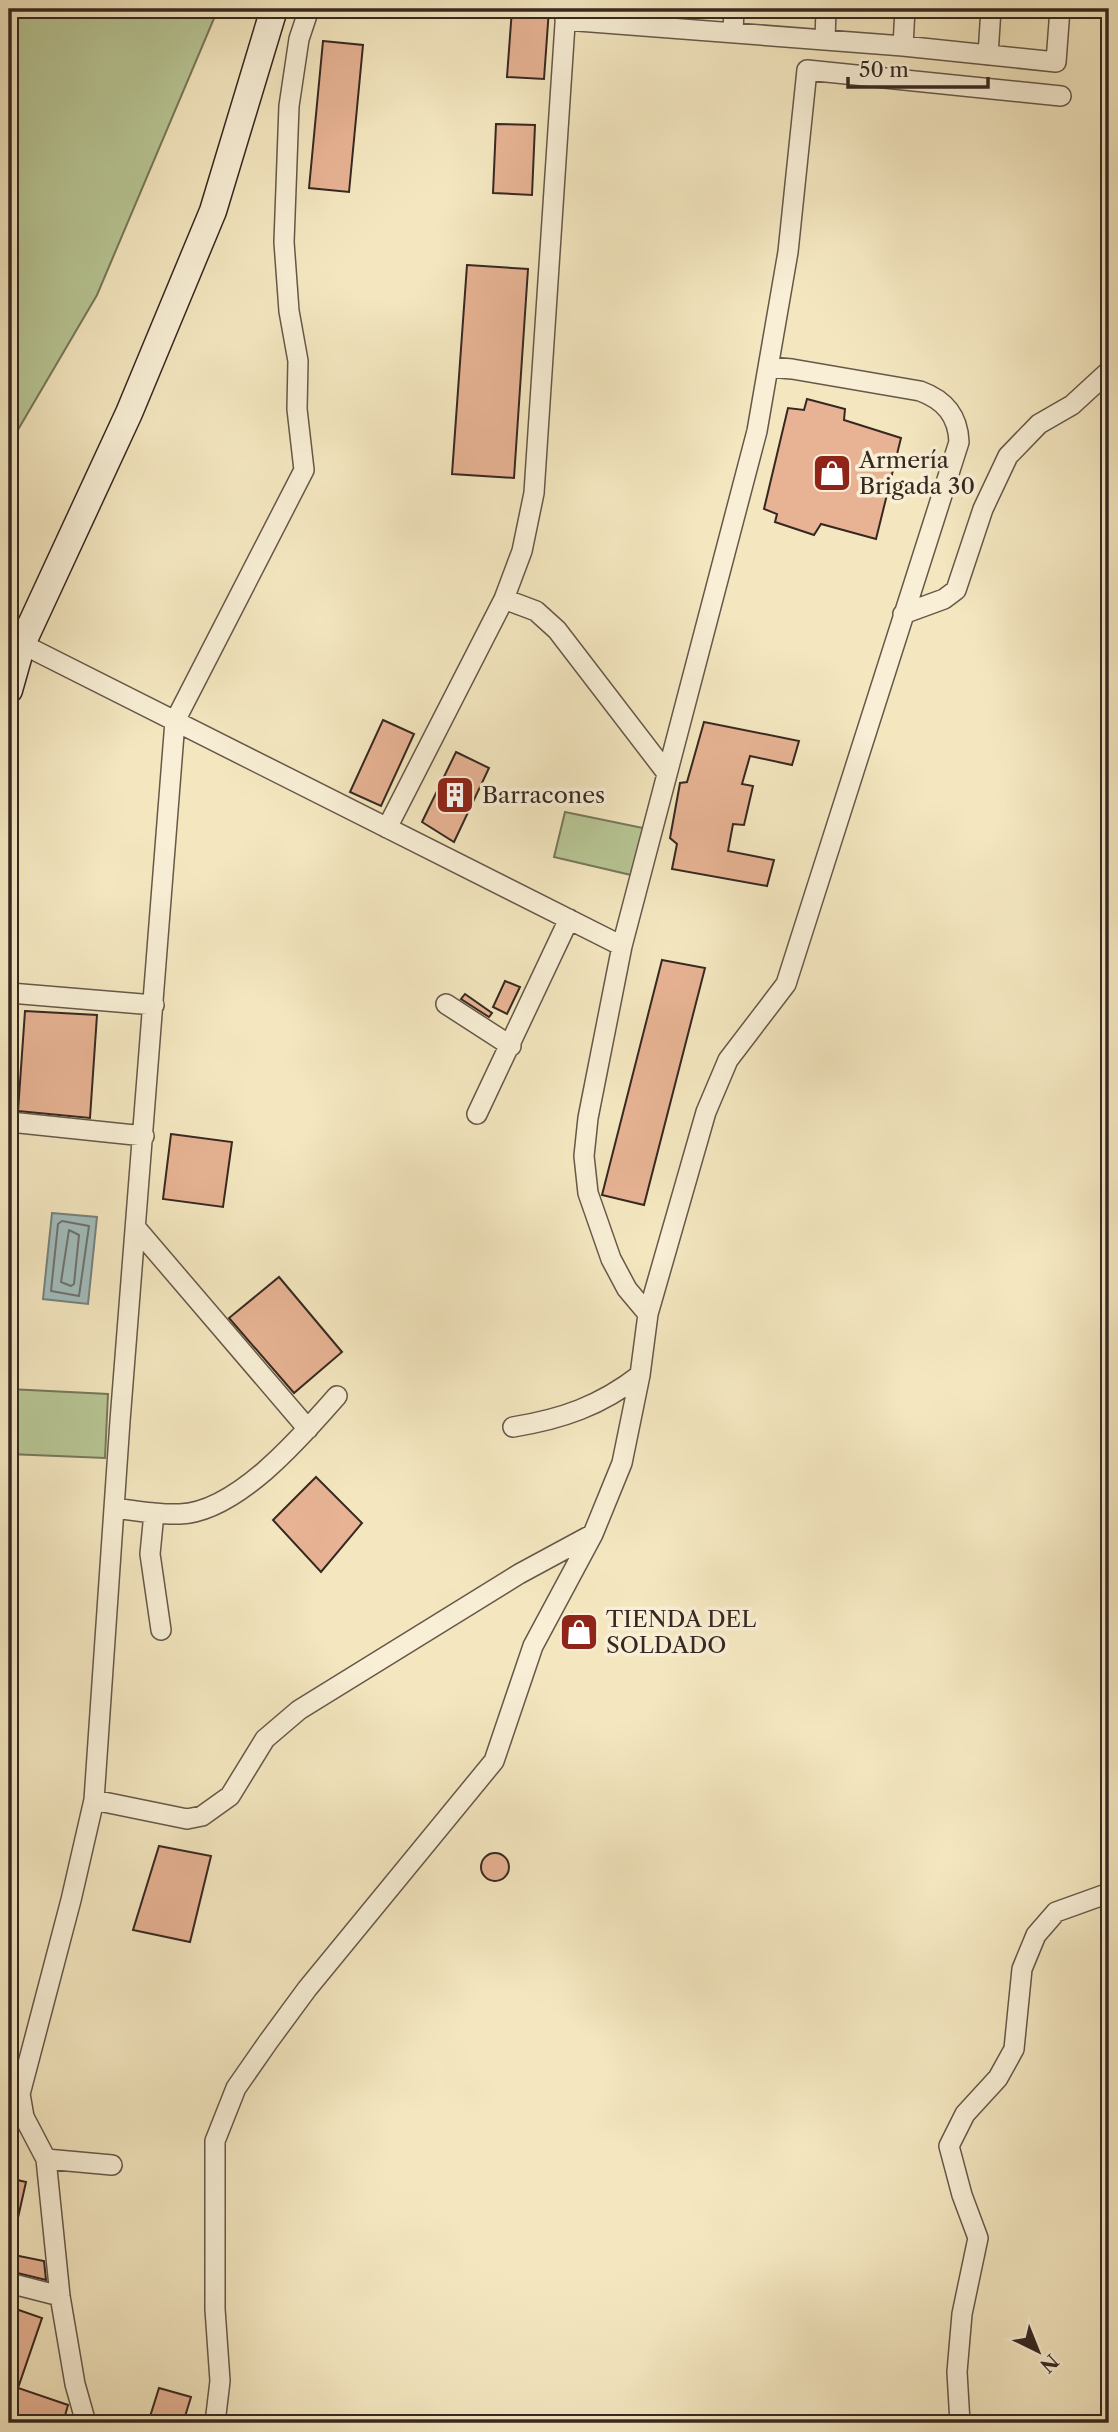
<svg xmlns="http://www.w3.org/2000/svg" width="1118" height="2432" font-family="'Libre Caslon Text',serif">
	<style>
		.green { fill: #b8c695; stroke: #77775b; stroke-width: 2 }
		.water { fill: #a1bdbd; stroke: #76817f; stroke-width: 2 }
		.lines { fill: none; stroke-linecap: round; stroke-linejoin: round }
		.shore { stroke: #6c726f; stroke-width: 2 }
		.building { fill: #e7b394; stroke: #362821; stroke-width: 2 }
		.street-casing { stroke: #665849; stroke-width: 22 }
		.secondary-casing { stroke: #362821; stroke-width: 29 }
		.street { stroke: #f8efd6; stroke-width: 19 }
		.secondary { stroke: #f8efd6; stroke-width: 26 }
		.labels { text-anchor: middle; stroke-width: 7; stroke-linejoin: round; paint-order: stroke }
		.poi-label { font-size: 23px; fill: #362821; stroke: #f8efd6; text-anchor: start }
	</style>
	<rect width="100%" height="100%" fill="#f4e7c0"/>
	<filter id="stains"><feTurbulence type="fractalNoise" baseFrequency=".00286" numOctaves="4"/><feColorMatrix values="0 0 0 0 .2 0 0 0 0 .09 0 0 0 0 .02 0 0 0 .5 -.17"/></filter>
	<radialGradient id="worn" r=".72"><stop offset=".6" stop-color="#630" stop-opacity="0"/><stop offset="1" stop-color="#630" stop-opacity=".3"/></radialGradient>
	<path class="green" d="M9,9H218L97,295L9,445Z
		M565,812L643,828L631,875L554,857Z
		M9,1389L108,1394L105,1458L9,1454Z"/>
	<path class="water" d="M52,1213L97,1217L88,1304L43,1299Z"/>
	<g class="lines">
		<path class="shore" d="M62,1221L89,1226L79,1296L51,1291L58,1224Z
			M69,1230L79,1235L74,1284L71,1286L61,1282Z"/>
	</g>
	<path class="building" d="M512,9H549L544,79L507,77Z
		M323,41L363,45L349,192L309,188Z
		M496,124L535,125L532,195L493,193Z
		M467,265L528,269L514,478L452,474Z
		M807,399L845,409L844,420L901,438L876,539L821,524L814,535L775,522L777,514L764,509L788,408L804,410Z
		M383,720L414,734L381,806L350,792Z
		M704,722L799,741L792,765L750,756L742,784L753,786L744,825L733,824L728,851L774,860L767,886L672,869L677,844L670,838L680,783L687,782Z
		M456,752L489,768L454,842L422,822Z
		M662,960L705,968L644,1205L602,1195Z
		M505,981L520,987L507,1014L493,1007Z
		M465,994L492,1013L489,1017L461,999Z
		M25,1011L97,1015L90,1118L18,1111Z
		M171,1134L232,1142L223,1207L163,1199Z
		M279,1277L342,1352L294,1393L229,1318Z
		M316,1477L362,1523L321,1572L273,1520Z
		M572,1614L597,1639L585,1649L561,1625Z
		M159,1846L211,1856L190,1942L133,1930Z
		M481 1867a14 14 0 1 1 28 0a14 14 0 1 1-28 0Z
		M9,2178L26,2182L15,2231L9,2230Z
		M9,2254L44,2261L46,2280L9,2271Z
		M13,2308L42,2318L18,2388L68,2405L63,2423H9V2322Z
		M159,2388L191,2397L183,2423H148Z"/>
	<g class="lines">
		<g class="street-casing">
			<path id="street" d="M565,20L903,46L1056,62L1060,9
				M733,32L734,9
				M825,40L826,9
				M903,46L905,9
				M988,55L991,9
				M504,599L536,611L557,630L666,772
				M903,614L944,599L956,590L983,509L1008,456L1039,424L1072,405L1109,371
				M22,644L622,946
				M387,828L504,599L522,551L534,493L566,9
				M10,993L154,1005
				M446,1004L511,1046
				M477,1114L569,919
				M10,1122L144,1136
				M136,1228L308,1429
				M648,1314L627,1289L611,1259L588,1193L584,1156L588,1118L622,946L757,431L788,252L807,70L1061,96
				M513,1427C562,1419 600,1406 640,1375
				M115,1508C137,1511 159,1515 180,1514C237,1512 302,1436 337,1396
				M154,1513L150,1554L161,1630
				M94,1800L187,1819L202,1816L230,1796L265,1739L299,1710L519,1574L593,1534
				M46,2159L112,2165
				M9,2283L60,2296
				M86,2423L75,2384L60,2296L46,2159L24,2117L20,2094L71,1900L94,1800L120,1421L175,721L304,470L297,409L298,361L289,311L284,242L289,106L299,39L309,9
				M215,2423L220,2381L215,2309V2141L236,2088L268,2042L307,1989L494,1761L533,1646L593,1534L622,1463L640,1375L648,1314L706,1112L728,1060L786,984L959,442C958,416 945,400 920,391L792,369L769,367
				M960,2423L957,2372L962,2314L978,2238L962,2195L949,2146L965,2114L998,2078L1014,2049L1022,1969L1036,1935L1056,1912L1109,1893"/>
		</g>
		<g class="secondary-casing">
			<path id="secondary" d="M9,690L22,644L129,413L213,211L274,9"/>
		</g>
		<use href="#street" class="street"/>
		<use href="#secondary" class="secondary"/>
	</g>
	<defs>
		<g id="shop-square" transform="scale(2.0125)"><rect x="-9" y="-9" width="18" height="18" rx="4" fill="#8f2418" stroke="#f8efd6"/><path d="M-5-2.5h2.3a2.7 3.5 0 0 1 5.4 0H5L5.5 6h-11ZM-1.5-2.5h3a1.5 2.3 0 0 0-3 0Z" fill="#fff"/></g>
		<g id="building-square" transform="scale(2.0125)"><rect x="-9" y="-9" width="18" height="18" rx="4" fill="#8f2418" stroke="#f8efd6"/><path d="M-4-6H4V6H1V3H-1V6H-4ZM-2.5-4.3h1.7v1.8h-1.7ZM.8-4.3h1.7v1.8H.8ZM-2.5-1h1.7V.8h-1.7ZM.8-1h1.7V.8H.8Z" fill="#fff"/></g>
	</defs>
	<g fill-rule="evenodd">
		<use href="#shop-square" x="832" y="473"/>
		<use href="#building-square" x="455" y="795"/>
		<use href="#shop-square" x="579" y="1632"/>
	</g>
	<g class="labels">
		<g class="poi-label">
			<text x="859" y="468">Armería<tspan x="859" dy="26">Brigada 30</tspan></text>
			<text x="482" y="803">Barracones</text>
			<text x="606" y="1627">TIENDA DEL<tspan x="606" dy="26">SOLDADO</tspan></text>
		</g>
	</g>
	<rect width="1118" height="2432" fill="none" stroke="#f4e7c0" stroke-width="35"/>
	<rect x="10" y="10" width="1097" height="2411" fill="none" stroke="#362821" stroke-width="3.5"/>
	<rect x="18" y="18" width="1083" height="2397" fill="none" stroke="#362821" stroke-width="2"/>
	<g transform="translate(1038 2351) rotate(137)" stroke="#f8efd6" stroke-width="5" paint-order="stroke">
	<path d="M0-5L12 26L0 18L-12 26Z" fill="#362821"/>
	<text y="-10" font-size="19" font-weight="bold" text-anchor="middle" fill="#362821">N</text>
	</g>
	<path d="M848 77v10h140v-10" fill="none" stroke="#362821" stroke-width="3.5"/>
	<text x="859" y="77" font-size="21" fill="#362821" stroke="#f8efd6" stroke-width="5" paint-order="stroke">50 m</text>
	<rect width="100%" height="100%" filter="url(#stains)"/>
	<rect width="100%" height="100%" fill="url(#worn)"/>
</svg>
